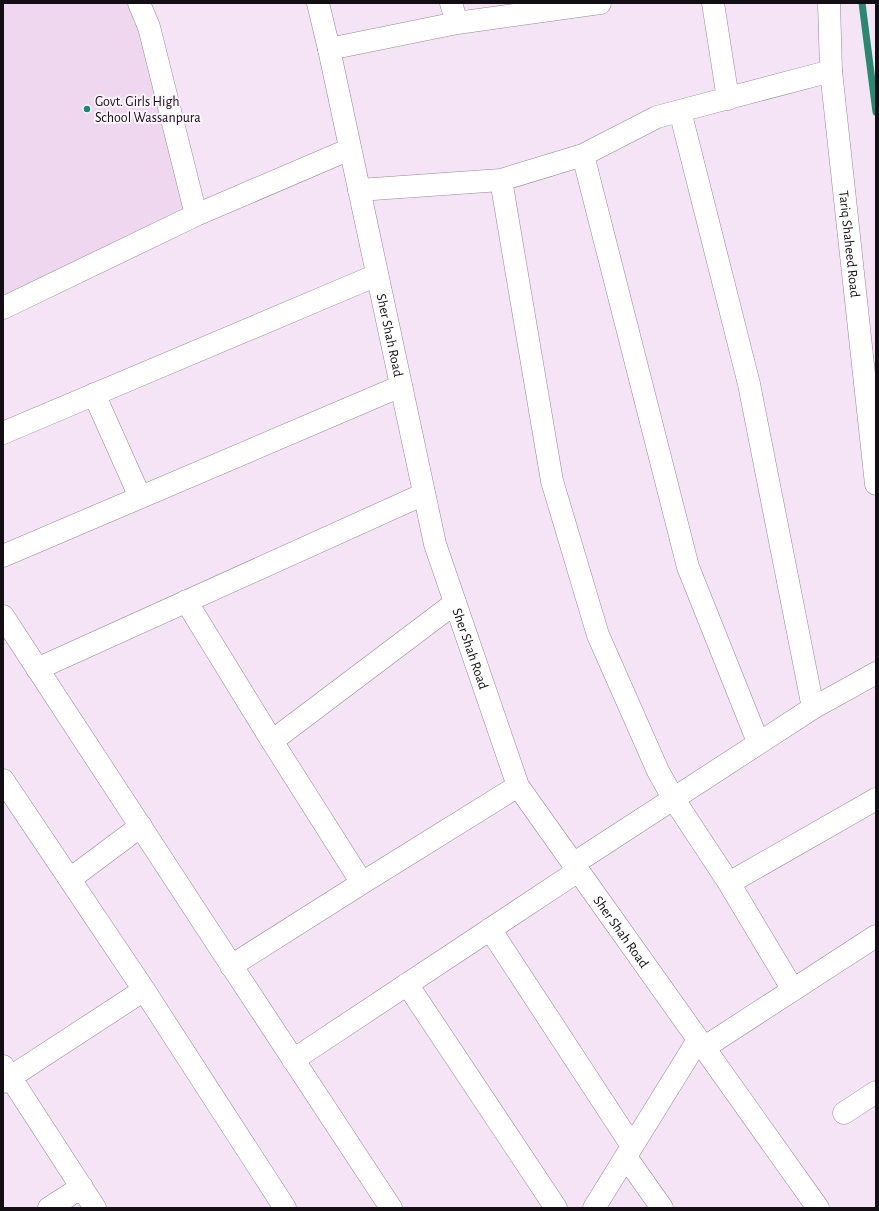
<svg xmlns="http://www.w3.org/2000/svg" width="879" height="1211" font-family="'Alegreya Sans',sans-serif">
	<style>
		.built { fill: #eed7ef }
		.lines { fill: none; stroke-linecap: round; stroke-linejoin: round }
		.stream { stroke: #2a8872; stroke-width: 7 }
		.street-casing { stroke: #958595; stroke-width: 23 }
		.secondary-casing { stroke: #958595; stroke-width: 23 }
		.street { stroke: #fff; stroke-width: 22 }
		.secondary { stroke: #fff; stroke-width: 22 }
		.poi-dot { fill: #118d71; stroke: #fef4fe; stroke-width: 1.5 }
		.labels { text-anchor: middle; stroke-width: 4; stroke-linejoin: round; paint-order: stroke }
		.poi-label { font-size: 14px; fill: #130e14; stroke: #fef4fe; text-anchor: start }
		.street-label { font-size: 14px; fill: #130e14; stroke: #fef4fe }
	</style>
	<rect width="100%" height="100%" fill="#f5e4f5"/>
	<path class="built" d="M3,3H145L196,215L3,308Z"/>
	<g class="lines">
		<path class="stream" d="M862,3L876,112"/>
		<g class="street-casing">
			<path id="street" d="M713,3L728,99
				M457,23L600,3
				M329,49L457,23L451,3
				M680,111L749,384L813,708
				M583,155L688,567L758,742
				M501,180L552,481L598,635L658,771L673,798L729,883L793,990
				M359,190L501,180L583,155L657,117L831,71
				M196,215L350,149
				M3,308L196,215L149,27L139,3
				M94,394L140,497
				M3,433L377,275
				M3,556L401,386
				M186,601L272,741L362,883
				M3,616C132,814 261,1011 391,1208
				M37,669L424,494
				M272,741L455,603
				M3,780L144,990L285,1208
				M573,864L813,708L876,673
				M70,879L141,826
				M729,883L876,799
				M490,929L632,1146
				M231,966L362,883L518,786
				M407,984L556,1208
				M705,1047L876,936
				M293,1060L578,871
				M3,1066L95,1208
				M3,1082L144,990
				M844,1113L876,1092
				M626,1157L662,1208
				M49,1208L82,1187
				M594,1208L698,1040"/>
		</g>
		<g class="secondary-casing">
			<g id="secondary">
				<path id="s1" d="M318,3L329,49L435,544L518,786L818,1208"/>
				<path id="s2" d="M829,3L831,71L876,484"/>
			</g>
		</g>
		<use href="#street" class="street"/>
		<use href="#secondary" class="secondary"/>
	</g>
	<circle class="poi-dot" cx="87" cy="109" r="4"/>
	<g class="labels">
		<g class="poi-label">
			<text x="95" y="106">Govt. Girls High<tspan x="95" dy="16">School Wassanpura</tspan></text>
		</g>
		<g class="street-label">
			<text dy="5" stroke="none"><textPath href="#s2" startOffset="242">Tariq Shaheed Road</textPath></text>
			<text dy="5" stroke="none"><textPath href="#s1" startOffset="340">Sher Shah Road</textPath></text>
			<text dy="5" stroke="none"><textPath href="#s1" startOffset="664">Sher Shah Road</textPath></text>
			<text dy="5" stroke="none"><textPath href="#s1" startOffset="988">Sher Shah Road</textPath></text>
		</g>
	</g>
	<rect width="879" height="1211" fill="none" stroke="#130e14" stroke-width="8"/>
</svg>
